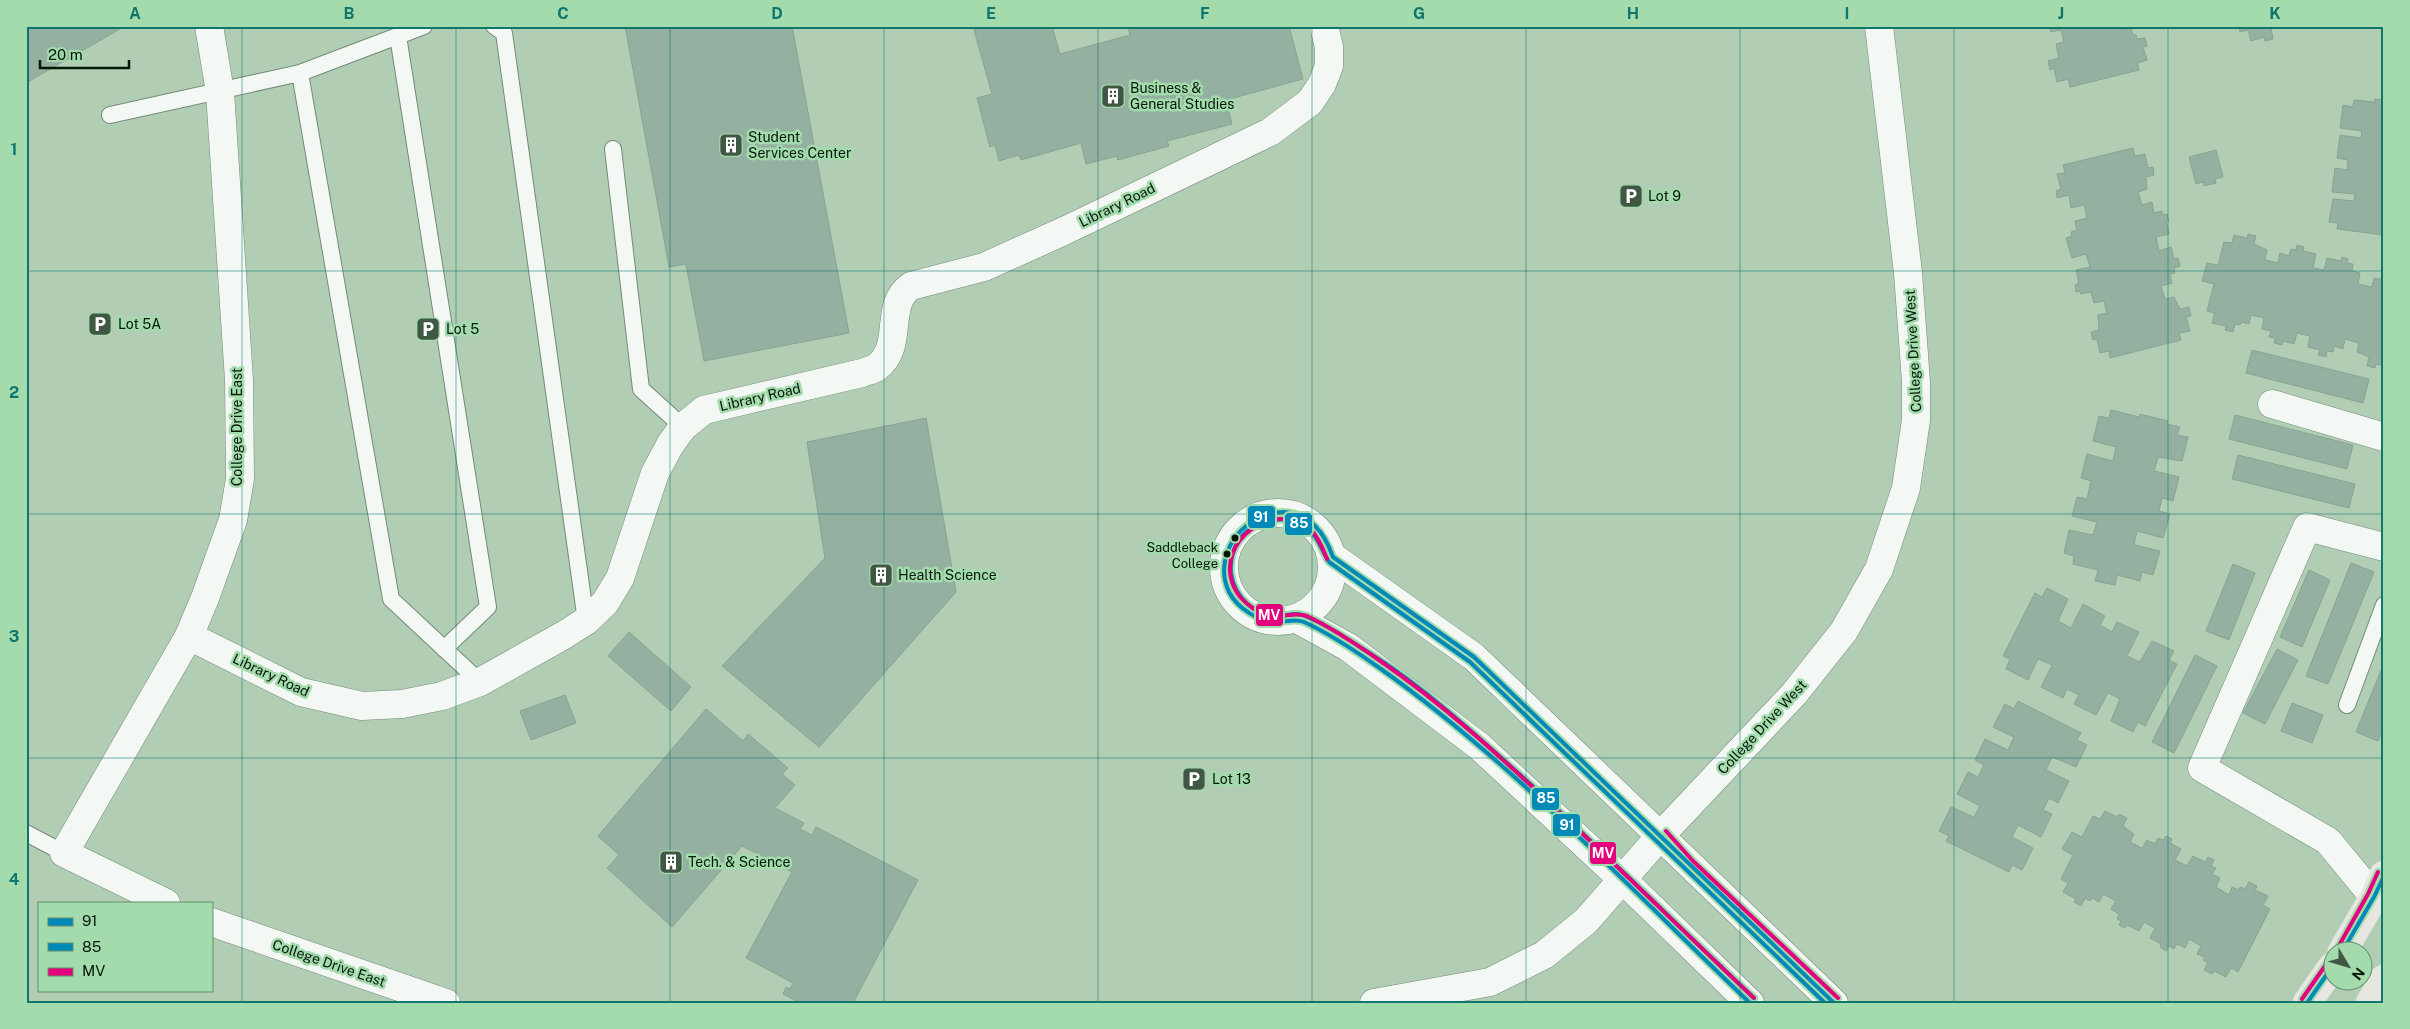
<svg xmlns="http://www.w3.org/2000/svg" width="2410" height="1029" font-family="'Public Sans',sans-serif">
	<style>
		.building { fill: #94b0a0; stroke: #87a392 }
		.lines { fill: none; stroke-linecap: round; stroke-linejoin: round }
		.lane-casing { stroke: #748b78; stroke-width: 18 }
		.street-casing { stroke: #748b78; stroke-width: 29 }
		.secondary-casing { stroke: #748b78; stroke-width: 29 }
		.primary-casing { stroke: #dce9de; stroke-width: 29 }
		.lane { stroke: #f3f8f4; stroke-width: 16 }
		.street { stroke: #f3f8f4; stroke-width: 28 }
		.secondary { stroke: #f3f8f4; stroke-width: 28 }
		.primary { stroke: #e8e6e1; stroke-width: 28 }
		.bus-1-casing { stroke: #a4dbad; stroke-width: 8 }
		.bus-2-casing { stroke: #a4dbad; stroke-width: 8 }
		.bus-3-casing { stroke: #a4dbad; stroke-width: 8 }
		.bus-1 { stroke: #0189b7; stroke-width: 4 }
		.bus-2 { stroke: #0189b7; stroke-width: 4 }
		.bus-3 { stroke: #e5007d; stroke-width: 4 }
		.grid { fill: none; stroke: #0f766e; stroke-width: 1; stroke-opacity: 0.55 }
		.bus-dot { fill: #031707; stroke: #a4dbad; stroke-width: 2 }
		.labels { text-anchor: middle; stroke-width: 5; stroke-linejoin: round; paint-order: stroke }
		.bus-label { font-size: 13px; fill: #031707; stroke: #a4dbad; text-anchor: end }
		.poi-label { font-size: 14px; fill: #031707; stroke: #a4dbad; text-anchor: start }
		.street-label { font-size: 14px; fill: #031707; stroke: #a4dbad }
		.line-badge { stroke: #a4dbad; stroke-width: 2 }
		.badge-label { font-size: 14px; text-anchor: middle; font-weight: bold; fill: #fff }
		.neatline { fill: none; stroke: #0f766e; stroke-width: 2 }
		.grid-label { font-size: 16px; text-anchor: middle; font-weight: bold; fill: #0f766e }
	</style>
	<rect width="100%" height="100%" fill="#b1ceb5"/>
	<path class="building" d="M26,26H125L26,83Z
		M625,26H792L849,333L704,361L686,264L669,267Z
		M1052,26L1060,54L1130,35L1127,26H1289L1303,79L1226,100L1232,124L1167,141L1169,146L1118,160L1117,156L1086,164L1081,143L1021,160L1019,155L999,161L995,145L990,147L977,98L992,94L974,30L986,26Z
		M2050,26H2121V30L2131,28L2133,35H2136L2137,39L2145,38L2147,46L2143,47L2147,60L2137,63L2139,70L2070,87L2068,79L2057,82L2054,68L2050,70L2048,61L2059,58L2056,44L2064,42L2061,30L2051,32Z
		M2239,26H2275L2271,27L2273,39L2265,41L2264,37L2251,41L2248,30L2240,32Z
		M2375,99L2384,100V235L2337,229L2338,223L2329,222L2333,199L2354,201L2355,194L2332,192L2335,168L2347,170L2348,160L2337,158L2340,135L2361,138L2362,131L2340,128L2343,105L2353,107L2354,100L2374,102Z
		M2133,148L2135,156L2145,154L2148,168L2153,167L2154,175L2146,177L2147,189L2138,192L2142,205L2152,202L2154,213L2162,211L2163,215L2167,214L2169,221H2166L2169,234L2156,237L2159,251L2171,247L2174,259L2178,258L2180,266L2174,268L2175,273L2170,274L2172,283L2161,286L2165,299L2174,297L2180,309L2189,307L2191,316L2186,317L2190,331L2179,333L2181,340L2110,358L2109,351L2100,353L2097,339L2093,340L2091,332L2099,330L2098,315L2107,313L2104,301L2094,303L2091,292L2081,294L2080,291L2076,292L2075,285L2079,283L2076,270L2090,267L2086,254L2072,258L2066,238L2072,236L2071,232L2077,230L2075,221L2087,218L2084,205L2071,208L2069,195L2057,198L2056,191L2061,189L2057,174L2065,173L2063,165Z
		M2216,150L2223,177L2215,179L2216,183L2204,186L2203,182L2196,184L2189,157Z
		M2248,234L2256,236L2254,244L2267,250L2265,260L2278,263L2280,253L2289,256L2291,249L2296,250L2297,245L2304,247L2303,251L2316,254L2313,268L2324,270L2327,258L2341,261L2342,257L2348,259L2347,263L2353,264L2352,271L2360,273L2358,284L2372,287L2374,278L2384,280V366L2376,364L2375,368L2367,366L2369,357L2357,352L2359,343L2345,339L2343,349L2334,346L2333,352L2327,351L2326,357L2318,355L2320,350L2308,347L2310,336L2297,333L2294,344L2283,341L2282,345L2274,343L2275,338L2269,337L2271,331L2262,329L2264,318L2251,315L2249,324L2241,322L2240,325L2235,324L2233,332L2225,330L2226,326L2212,323L2215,313L2207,311L2214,284L2202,281L2207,263L2218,265L2224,242L2232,243L2234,235L2247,238Z
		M2252,350L2369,379L2363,403L2246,373Z
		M2111,410L2139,417L2140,414L2168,421L2167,424L2180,427L2177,435L2188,437L2182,461L2158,457L2154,471L2179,477L2173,501L2162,498L2159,511L2170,514L2163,538L2137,531L2134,545L2160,551L2153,575L2142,572L2140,581L2117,575L2115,585L2095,581L2098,570L2073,564L2074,556L2064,553L2069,530L2093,535L2097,522L2072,516L2077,497L2087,499L2091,481L2081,478L2087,454L2113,461L2116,447L2093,441L2099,416L2109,418Z
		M2235,415L2353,445L2347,469L2229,439Z
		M926,418L956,592L819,747L722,666L825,558L807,442Z
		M2238,455L2355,484L2349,508L2232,479Z
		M2351,563L2374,572L2328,684L2306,676Z
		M2233,564L2255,573L2229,640L2206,631Z
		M2309,570L2330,580L2302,647L2280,637Z
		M2047,588L2068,599L2058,621L2071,628L2083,604L2105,616L2100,625L2112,632L2117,622L2139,632L2127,656L2140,662L2152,641L2174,651L2169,660L2177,664L2145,726L2138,722L2133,732L2111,721L2120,699L2108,693L2096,715L2074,704L2079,695L2067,689L2063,698L2041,687L2052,665L2038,659L2028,680L2006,669L2010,659L2003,656L2035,593L2042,597Z
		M629,632L691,687L671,711L608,656Z
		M2277,649L2298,660L2265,724L2243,713Z
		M2195,655L2217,666L2174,753L2152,742Z
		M2384,663V728L2378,741L2356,732Z
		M565,695L576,723L531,740L520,711Z
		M2018,701L2081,733L2077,740L2087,745L2076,767L2052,757L2046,770L2069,781L2058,803L2049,798L2043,810L2052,814L2041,837L2018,825L2012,837L2033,848L2022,870L2012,865L2009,872L1946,841L1949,836L1939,831L1951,807L1974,817L1980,806L1957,794L1968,772L1978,777L1984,765L1975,760L1985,739L2008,750L2014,737L1993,727L2005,704L2014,709Z
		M2292,703L2323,715L2312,743L2281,731Z
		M706,709L743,741L748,734L788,768L782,774L795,785L775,808L804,823L800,829L812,835L816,827L918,880L853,1003H800L783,994L786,987L790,989L793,983L746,958L792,872L742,846L672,927L607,868L619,855L598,836Z
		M2105,811L2117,817L2119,814L2127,818L2123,826L2134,834L2130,842L2142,848L2147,840L2155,844L2158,838L2163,840L2166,836L2172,839L2170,843L2181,849L2175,860L2187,866L2193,856L2205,862L2208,857L2214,860L2211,866L2216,868L2212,874L2220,878L2216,887L2229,895L2232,887L2239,890L2240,887L2245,889L2249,882L2257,886L2255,890L2268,896L2263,905L2270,909L2238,972L2231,968L2226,977L2214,971L2212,974L2204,970L2208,963L2203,960L2205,957L2197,954L2201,946L2189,939L2185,948L2177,944L2174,949L2169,946L2166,951L2160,947L2161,944L2150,938L2155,928L2144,922L2139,931L2127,925L2125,928L2119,925L2121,921L2117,919L2119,914L2111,909L2116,901L2103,894L2099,902L2092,898L2090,901L2085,898L2081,906L2074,902L2076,899L2063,892L2068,883L2061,879L2073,855L2062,849L2072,832L2082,837L2093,816L2100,819Z"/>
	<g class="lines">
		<g class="lane-casing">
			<path id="lane" d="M494,26L504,33L586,621
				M398,36L488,607L444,649
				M300,73L391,599L480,682
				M110,115L300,73L424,26
				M613,149L641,389L683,427
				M2347,705L2384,605
				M26,833L64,853"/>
		</g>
		<g class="street-casing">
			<path id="street" d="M2272,404L2384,437
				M189,636L301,692L362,706L402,704L442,696L480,682L564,635L586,621L605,603L620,578L655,473L670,445L683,427L704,410L862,373C867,371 873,370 877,367C905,346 883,305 911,286L984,267L1064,231L1270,132L1310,102L1322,84L1329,66V47L1324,26
				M2374,897L2328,841L2202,768L2307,527L2384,547"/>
		</g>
		<g class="secondary-casing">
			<path id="secondary" d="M1224 567a54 54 0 1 1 108 0a54 54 0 1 1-108 0Z
				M1333,557L1474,657L1834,1003
				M1297,619L1348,647L1479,746L1622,879L1750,1003
				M166,903L64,853L189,636L205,598L233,520L240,479L239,380L220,92L209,26
				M211,922L446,1003
				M1374,1003L1490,982L1544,955L1586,921L1661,835L1794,694L1844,631L1879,569L1906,488L1916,420V382L1908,273L1879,26"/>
		</g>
		<g class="primary-casing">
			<path id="primary" d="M2342,952L2374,897L2384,875
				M2307,1003L2332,967
				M2370,1003L2384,979"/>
		</g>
		<use href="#lane" class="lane"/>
		<use href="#street" class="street"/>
		<use href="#secondary" class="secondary"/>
		<use href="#primary" class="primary"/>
		<g class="bus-1-casing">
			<path id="bus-1" d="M2342,952L2374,897L2384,876
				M1750,1003C1630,889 1516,765 1381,669C1357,652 1331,634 1304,622C1294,618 1288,622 1278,622C1259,622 1238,609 1229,592C1205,540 1275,485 1316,527C1324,535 1329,546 1333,557L1474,657L1834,1003
				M2307,1003L2332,967"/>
		</g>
		<g class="bus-2-casing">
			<path id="bus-2" d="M1754,998C1679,927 1605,853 1528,782C1479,738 1430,692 1374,656C1352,642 1330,626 1305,616C1296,612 1290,615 1280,616C1255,618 1234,596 1231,573C1230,560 1233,547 1241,537C1256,520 1282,514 1302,525C1318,534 1320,548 1329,562L1470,662L1825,1003"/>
		</g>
		<g class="bus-3-casing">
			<path id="bus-3" d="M1327,559C1323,549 1319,538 1311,530C1273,498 1214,542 1234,587C1241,603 1261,616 1278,616C1289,616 1296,612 1307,616C1332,628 1356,644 1379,660C1443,704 1500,756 1556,809C1623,871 1688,936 1754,998
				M1666,831L1693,861L1838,998
				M2337,949L2368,894L2378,872
				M2302,999L2327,963"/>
		</g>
		<use href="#bus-1" class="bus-1"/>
		<use href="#bus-2" class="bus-2"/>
		<use href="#bus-3" class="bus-3"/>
	</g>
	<path class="grid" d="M242,26V1003M456,26V1003M670,26V1003M884,26V1003M1098,26V1003M1312,26V1003M1526,26V1003M1740,26V1003M1954,26V1003M2168,26V1003M26,271H2384M26,514H2384M26,758H2384"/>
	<defs>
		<g id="building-square" transform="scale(1.25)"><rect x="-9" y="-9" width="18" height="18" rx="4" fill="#405744" stroke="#a4dbad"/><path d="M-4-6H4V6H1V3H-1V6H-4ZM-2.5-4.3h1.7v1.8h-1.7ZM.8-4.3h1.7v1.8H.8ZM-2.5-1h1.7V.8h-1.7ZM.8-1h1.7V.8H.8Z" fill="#fff"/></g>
		<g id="parking-square" transform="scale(1.25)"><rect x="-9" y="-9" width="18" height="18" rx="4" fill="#405744" stroke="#a4dbad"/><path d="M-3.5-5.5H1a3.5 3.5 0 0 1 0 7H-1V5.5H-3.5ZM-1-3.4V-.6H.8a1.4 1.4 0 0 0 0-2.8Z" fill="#fff"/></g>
	</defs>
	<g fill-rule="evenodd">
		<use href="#building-square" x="1113" y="96"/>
		<use href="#building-square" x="731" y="145"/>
		<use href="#parking-square" x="1631" y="196"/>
		<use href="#parking-square" x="100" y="324"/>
		<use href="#parking-square" x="428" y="329"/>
		<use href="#building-square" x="881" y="575"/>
		<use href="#parking-square" x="1194" y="779"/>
		<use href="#building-square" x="671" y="862"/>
	</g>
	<g class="bus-dot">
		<circle cx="1235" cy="538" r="4.5"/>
		<circle cx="1227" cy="554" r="4.5"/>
	</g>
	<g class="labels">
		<g class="bus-label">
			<text x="1218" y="552">Saddleback<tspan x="1218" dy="16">College</tspan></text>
		</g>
		<g class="poi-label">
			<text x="1130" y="93">Business &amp;<tspan x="1130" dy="16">General Studies</tspan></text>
			<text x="748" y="142">Student<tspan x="748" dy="16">Services Center</tspan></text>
			<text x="1648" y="201">Lot 9</text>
			<text x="118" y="329">Lot 5A</text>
			<text x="446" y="334">Lot 5</text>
			<text x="898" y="580">Health Science</text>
			<text x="1212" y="784">Lot 13</text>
			<text x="688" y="867">Tech. &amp; Science</text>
		</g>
		<g class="street-label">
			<text transform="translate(1117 205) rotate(-26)" y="5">Library Road</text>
			<text transform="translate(1913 351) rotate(-93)" y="5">College Drive West</text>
			<text transform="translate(760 397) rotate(-13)" y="5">Library Road</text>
			<text transform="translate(237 427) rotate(-90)" y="5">College Drive East</text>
			<text transform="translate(271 675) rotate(25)" y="5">Library Road</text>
			<text transform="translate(1762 727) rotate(-47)" y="5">College Drive West</text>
			<text transform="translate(329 963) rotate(19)" y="5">College Drive East</text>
		</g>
	</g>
	<g class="line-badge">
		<rect x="1247" y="505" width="29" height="24" rx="5" fill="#0189b7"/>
		<rect x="1284" y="512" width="29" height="24" rx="5" fill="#0189b7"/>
		<rect x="1255" y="603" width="29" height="24" rx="5" fill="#e5007d"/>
		<rect x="1531" y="787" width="29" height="24" rx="5" fill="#0189b7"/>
		<rect x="1552" y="813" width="29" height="24" rx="5" fill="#0189b7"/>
		<rect x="1589" y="841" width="28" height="24" rx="5" fill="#e5007d"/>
	</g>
	<g class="badge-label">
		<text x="1261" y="522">91</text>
		<text x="1299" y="528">85</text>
		<text x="1269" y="620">MV</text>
		<text x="1546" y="803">85</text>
		<text x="1567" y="830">91</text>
		<text x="1603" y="858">MV</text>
	</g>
	<rect width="2410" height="1029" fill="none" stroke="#a4dbad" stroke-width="55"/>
	<rect x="38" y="902" width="175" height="90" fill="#a4dbad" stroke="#648d6b"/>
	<rect x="48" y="918" width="25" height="8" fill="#0189b7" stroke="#648d6b"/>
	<text x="82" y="926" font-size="15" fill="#031707">91</text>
	<rect x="48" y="943" width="25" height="8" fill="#0189b7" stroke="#648d6b"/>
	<text x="82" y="952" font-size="15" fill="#031707">85</text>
	<rect x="48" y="968" width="25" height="8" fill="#e5007d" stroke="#648d6b"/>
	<text x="82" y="976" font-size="15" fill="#031707">MV</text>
	<g transform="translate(2348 966) rotate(128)"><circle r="24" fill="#a4dbad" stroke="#648d6b"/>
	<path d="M0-4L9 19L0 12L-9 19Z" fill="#405744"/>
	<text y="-8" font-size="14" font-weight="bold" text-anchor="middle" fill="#031707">N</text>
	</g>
	<path d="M40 60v8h89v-8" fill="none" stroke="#031707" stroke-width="2.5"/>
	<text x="48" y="60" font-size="15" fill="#031707" stroke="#a4dbad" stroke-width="4" paint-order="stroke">20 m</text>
	<rect x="28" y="28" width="2354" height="974" class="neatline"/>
	<g class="grid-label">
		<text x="135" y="19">A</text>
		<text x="349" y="19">B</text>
		<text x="563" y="19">C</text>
		<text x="777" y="19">D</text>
		<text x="991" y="19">E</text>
		<text x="1205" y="19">F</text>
		<text x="1419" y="19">G</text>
		<text x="1633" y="19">H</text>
		<text x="1847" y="19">I</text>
		<text x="2061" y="19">J</text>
		<text x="2275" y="19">K</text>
		<text x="14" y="155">1</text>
		<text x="14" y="398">2</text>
		<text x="14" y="642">3</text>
		<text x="14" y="885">4</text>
	</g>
</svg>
